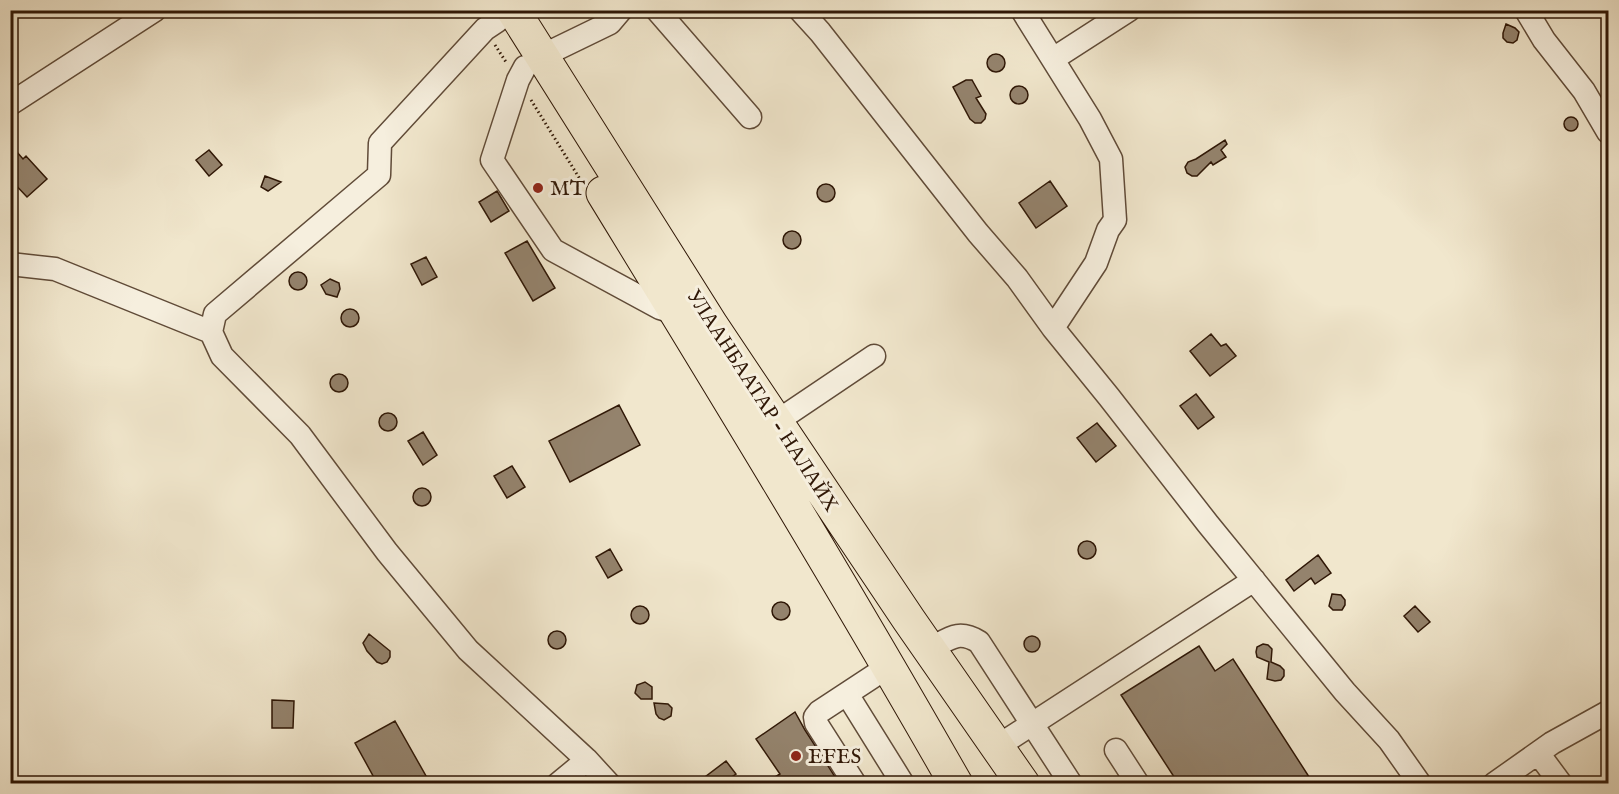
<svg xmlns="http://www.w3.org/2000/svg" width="1619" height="794" font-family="'IM FELL English',serif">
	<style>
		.building { fill: #94836d; stroke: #2f1706; stroke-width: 1.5 }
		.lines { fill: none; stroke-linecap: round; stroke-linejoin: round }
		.minor-casing { stroke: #604b38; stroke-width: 25 }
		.highway-casing { stroke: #2f1706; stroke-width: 35 }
		.path { stroke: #2f1706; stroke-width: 3; stroke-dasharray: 1.5 3; stroke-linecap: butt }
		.minor { stroke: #f6efde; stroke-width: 22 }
		.highway { stroke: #f1e7cd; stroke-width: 33 }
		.poi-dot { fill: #8f2418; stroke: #f6efde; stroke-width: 2 }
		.labels { text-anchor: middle; stroke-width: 6; stroke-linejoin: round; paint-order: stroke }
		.poi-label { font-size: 21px; fill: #2f1706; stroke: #f6efde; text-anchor: start }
		.street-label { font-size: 21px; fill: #2f1706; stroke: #f6efde }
	</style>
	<rect width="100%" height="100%" fill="#f1e7cd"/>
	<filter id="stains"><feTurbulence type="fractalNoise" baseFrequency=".00333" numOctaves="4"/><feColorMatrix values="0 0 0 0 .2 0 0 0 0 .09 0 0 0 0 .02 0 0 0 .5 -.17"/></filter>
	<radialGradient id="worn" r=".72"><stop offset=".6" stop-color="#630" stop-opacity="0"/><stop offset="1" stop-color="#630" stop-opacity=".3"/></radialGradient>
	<path class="building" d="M1506,24L1515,28L1519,32L1517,40L1513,43L1507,42L1503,38V33Z
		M987 63a9 9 0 1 1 18 0a9 9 0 1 1-18 0Z
		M966,80H972L981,96L976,98L986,114L985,119L981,123H975L970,119L953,87Z
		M1010 95a9 9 0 1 1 18 0a9 9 0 1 1-18 0Z
		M1564 124a7 7 0 1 1 14 0a7 7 0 1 1-14 0Z
		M1225,140L1227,144L1221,150L1226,157L1213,165L1211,162L1197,176H1192L1187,173L1185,167L1188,162L1196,159Z
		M10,144L23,159L26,156L47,179L27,197L10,179Z
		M209,150L222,165L209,176L196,160Z
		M265,176L281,182L268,191L261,187Z
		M1050,181L1067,206L1036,228L1019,203Z
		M817 193a9 9 0 1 1 18 0a9 9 0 1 1-18 0Z
		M497,191L509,211L491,222L479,202Z
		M783 240a9 9 0 1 1 18 0a9 9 0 1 1-18 0Z
		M527,241L555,288L533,301L505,253Z
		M426,257L437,277L422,285L411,264Z
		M289 281a9 9 0 1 1 18 0a9 9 0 1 1-18 0Z
		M330,279L339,283L340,289L337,297L326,294L321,285Z
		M341 318a9 9 0 1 1 18 0a9 9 0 1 1-18 0Z
		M1211,334L1221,346L1226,344L1236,356L1210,376L1190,351Z
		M330 383a9 9 0 1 1 18 0a9 9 0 1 1-18 0Z
		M1196,394L1214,417L1198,429L1180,406Z
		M619,405L640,445L570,482L549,441Z
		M379 422a9 9 0 1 1 18 0a9 9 0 1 1-18 0Z
		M1097,423L1116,446L1096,462L1077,438Z
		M423,432L437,455L423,465L408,441Z
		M512,466L525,487L507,498L494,476Z
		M413 497a9 9 0 1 1 18 0a9 9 0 1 1-18 0Z
		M1078 550a9 9 0 1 1 18 0a9 9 0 1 1-18 0Z
		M610,549L622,570L608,578L596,557Z
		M1318,555L1331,573L1315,584L1311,578L1294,591L1286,580Z
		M1332,594L1341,595L1345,600V605L1342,610H1333L1329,606Z
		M772 611a9 9 0 1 1 18 0a9 9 0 1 1-18 0Z
		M1415,606L1430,622L1418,632L1404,616Z
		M631 615a9 9 0 1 1 18 0a9 9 0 1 1-18 0Z
		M548 640a9 9 0 1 1 18 0a9 9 0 1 1-18 0Z
		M369,634L390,651V657L387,662L382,664L377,662L367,651L363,643Z
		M1024 644a8 8 0 1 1 16 0a8 8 0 1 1-16 0Z
		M1263,644L1268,645L1272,649L1271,662L1280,666L1284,670V676L1281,680L1275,681L1267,679L1269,662L1257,657L1256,652L1257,647Z
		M1199,646L1215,671L1233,659L1313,783H1256L1252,777L1242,783H1178L1121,695Z
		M645,682L652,687V699H641L635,693L637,685Z
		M272,700L294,701L293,728H272Z
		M654,703L668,704L672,708L671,716L664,720L659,718L656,714Z
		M795,712L805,730L839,783H765L780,774L756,739Z
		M395,721L430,783H377L355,743Z
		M726,761L736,774L723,783H697Z"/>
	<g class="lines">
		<g class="minor-casing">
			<path id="minor" d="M657,10L750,117
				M800,10L820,32L978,233L1017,278L1053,328L1109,397L1208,524L1345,692L1389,740L1420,784
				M1022,10L1090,119L1111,159L1115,220L1108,230L1096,263L1053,328
				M1526,10L1544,40L1584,91L1608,132
				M497,21L485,29L380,143L379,175L215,314L211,332L222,356L300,435L387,552L468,650L587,760L609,784
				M542,56L610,23L621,10
				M1053,59L1129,10
				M525,67L518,80L492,160L553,250L660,308L676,313
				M10,104L155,10
				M10,264L55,269L211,332
				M776,422L874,356
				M930,649C949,639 958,629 979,642L1071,784
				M847,694L903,784
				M998,746L1254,580
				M1116,750L1138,784
				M1538,753L1561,784
				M558,784L587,760
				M855,784L816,723L815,717L819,712L889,666
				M1494,784L1552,743L1608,712"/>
		</g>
		<g class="highway-casing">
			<path id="highway" d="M513,10L712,326L909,620L1023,784
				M603,193C723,389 842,584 956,784"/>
		</g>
		<path class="path" d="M495,45L506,62
			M531,100L583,184"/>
		<use href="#minor" class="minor"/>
		<use href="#highway" class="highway"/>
	</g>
	<g class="poi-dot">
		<circle cx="538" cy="188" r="6"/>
		<circle cx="796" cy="756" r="6"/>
	</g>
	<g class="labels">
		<g class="poi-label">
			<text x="550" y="195">MT</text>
			<text x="808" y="763">EFES</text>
		</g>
		<g class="street-label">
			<text transform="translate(763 400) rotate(57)" y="7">УЛААНБААТАР - НАЛАЙХ</text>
		</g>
	</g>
	<rect width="1619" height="794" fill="none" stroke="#f1e7cd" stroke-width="36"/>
	<rect x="12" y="12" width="1595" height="770" fill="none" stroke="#2f1706" stroke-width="3"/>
	<rect x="18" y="18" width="1583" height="758" fill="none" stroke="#2f1706" stroke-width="1.5"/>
	<rect width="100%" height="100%" filter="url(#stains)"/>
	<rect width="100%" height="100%" fill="url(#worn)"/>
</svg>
